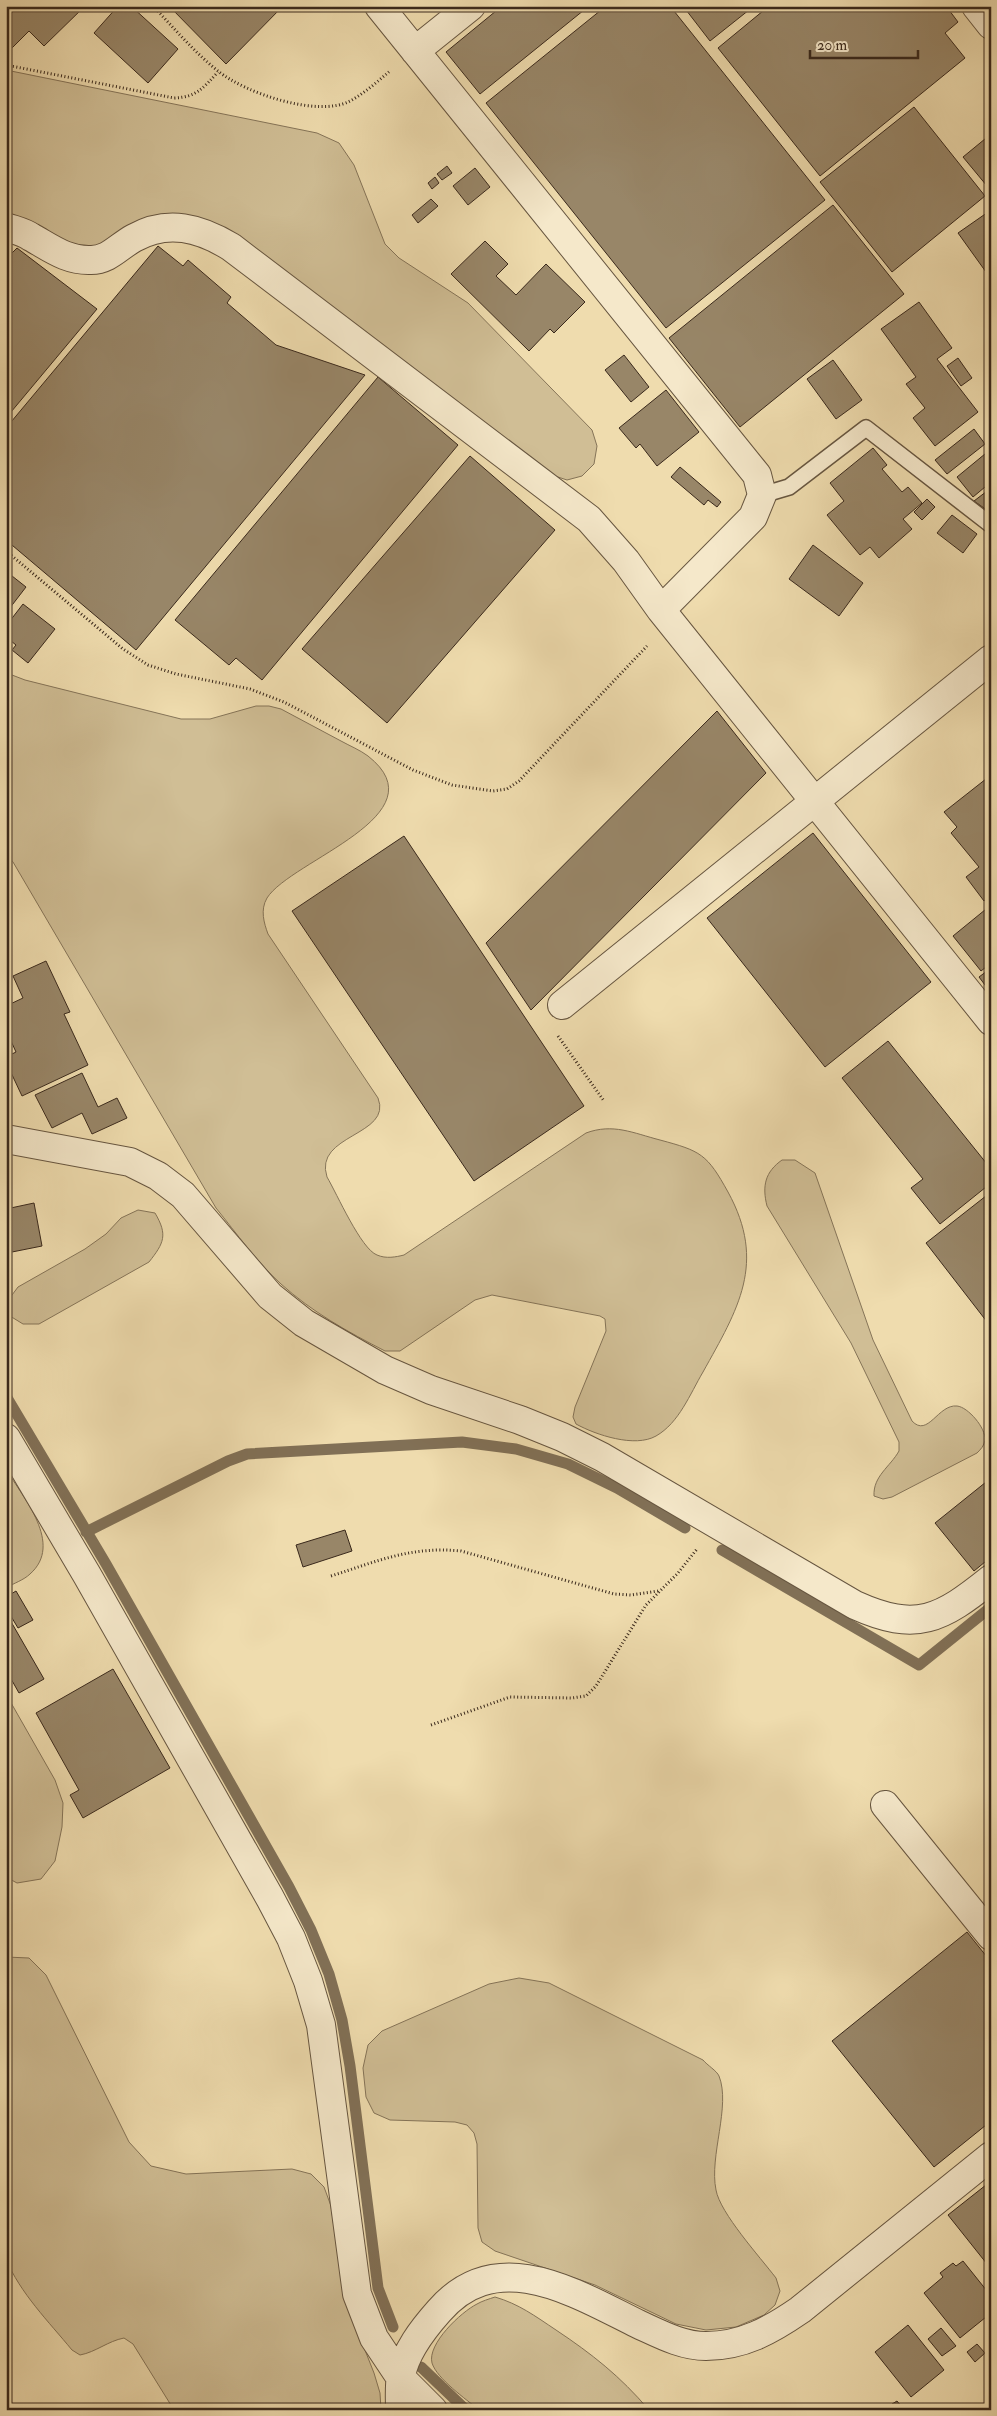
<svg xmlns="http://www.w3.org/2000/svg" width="997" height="2416" font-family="'IM FELL Double Pica',serif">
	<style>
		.green { fill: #d0be95; stroke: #857458 }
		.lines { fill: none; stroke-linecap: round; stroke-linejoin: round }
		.stream { stroke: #817056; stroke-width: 11 }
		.building { fill: #988668; stroke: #3a291c }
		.lane-casing { stroke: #675640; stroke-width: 18 }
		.street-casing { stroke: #675640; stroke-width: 30 }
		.path { stroke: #3a291c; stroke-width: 3; stroke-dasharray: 1 2.5; stroke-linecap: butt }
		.lane { stroke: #f5e8ca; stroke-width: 15 }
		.street { stroke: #f5e8ca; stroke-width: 28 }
	</style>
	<rect width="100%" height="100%" fill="#efdcae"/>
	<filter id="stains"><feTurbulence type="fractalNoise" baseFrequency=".004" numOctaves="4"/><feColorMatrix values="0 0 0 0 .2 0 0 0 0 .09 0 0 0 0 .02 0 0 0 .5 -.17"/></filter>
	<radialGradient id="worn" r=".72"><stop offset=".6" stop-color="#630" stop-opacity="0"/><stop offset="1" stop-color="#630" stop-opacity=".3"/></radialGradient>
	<path class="green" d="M6,70L317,133L339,143L354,165L385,244L399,258L468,303L592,430L597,446L594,464L582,476L567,480L552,475L239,236C203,215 166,204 127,226C114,233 106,245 91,247C60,250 36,218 6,213Z
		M6,669L12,675L25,680L181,719H210L256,706H269L281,709C301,720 321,730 341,741C350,746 360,750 368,756C443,815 291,860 267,898C260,910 264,923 268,934L378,1098C393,1136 313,1134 327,1177C337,1194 361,1249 377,1255C386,1259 396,1257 404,1255L586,1133C613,1123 633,1133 660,1140C701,1151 707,1154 728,1192C767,1263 738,1309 703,1372C690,1394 679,1423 656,1436C635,1448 596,1435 576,1424L573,1417L575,1407L606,1331L605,1319L600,1316L492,1295L475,1300L400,1351H385C348,1332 312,1312 281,1284C257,1262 237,1234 216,1208L13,862L6,854Z
		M782,1160H795L815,1173L873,1340L912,1421C928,1438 938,1404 957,1406C968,1407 986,1428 985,1440C984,1446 981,1449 977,1453L892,1497L883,1499L874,1496C873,1476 890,1467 899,1451V1442L851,1343L767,1206C762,1186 765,1172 782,1160Z
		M138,1210L155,1213C168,1235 164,1243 149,1262L39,1324H23L10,1316L9,1299L18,1287L85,1249L106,1234L121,1218Z
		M6,1469C23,1498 64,1544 30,1574C24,1580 14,1583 6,1588Z
		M6,1694L55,1780L63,1803L62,1827L55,1861L41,1879L17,1883L6,1877Z
		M6,1957L29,1958L46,1975L129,2142L151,2166L186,2174L292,2169L311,2174L324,2187L331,2206L344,2297L374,2373L380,2393L381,2410H174L133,2344L124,2338C108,2341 96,2352 80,2355L72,2350C49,2322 20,2293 6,2259V2095L10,2086L6,2067Z
		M519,1978L549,1983L703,2060C707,2065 717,2071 719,2076C731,2106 709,2156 716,2190C720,2213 760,2257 776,2278L780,2291L775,2305L764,2315L736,2327L706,2330L676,2324L595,2285L495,2251L482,2242L478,2228L477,2144L474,2133L467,2125L455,2122L390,2120L374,2113L366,2097L363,2068L368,2045L382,2031L489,1984Z
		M495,2297C519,2304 535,2316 556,2330C592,2354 620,2376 649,2410H479C466,2399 437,2379 432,2363C427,2344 461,2312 477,2304C482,2301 489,2299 495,2297Z"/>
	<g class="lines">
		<path class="stream" d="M6,1396L106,1564L289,1887L311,1930L329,1974L342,2020L350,2066L378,2288L393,2327
			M86,1532L228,1461L247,1454L462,1442L516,1449L568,1464L617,1488L685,1528
			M722,1550L919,1665L991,1607
			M421,2367L466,2410"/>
	</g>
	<path class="building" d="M6,6H85L44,46L29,31L6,54Z
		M118,6H131L178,49L148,83L94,33Z
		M169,6H283L226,64Z
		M502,6H589L480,94L446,52Z
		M606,6H670L825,200L666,328L486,103Z
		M683,6H754L710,41Z
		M769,6H946L958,22L945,33L965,58L820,176L718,48Z
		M914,107L985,196L892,272L820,182Z
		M991,134V183L987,186L963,157Z
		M447,166L452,173L442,180L437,174Z
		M475,168L490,187L468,205L453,186Z
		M435,177L439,183L432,189L428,183Z
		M431,199L438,206L418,223L412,215Z
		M833,205L904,294L740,427L669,338Z
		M991,210V279L958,233Z
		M485,241L508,264L496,276L516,295L546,264L585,302L554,333L550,329L529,351L451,274Z
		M158,246L183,266L188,260L231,297L227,303L276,345L365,375L136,650L6,540V428Z
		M17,248L97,309L6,418V259Z
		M919,302L952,348L937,359L978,412L935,446L913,418L925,408L906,384L916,377L881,329Z
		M624,355L649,387L631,402L605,370Z
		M958,358L972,378L961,386L947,366Z
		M833,360L862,400L836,419L807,379Z
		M378,377L458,445L262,680L236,658L229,665L175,620Z
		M666,390L699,432L657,466L640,444L636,448L619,428Z
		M974,429L985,444L947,474L935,460Z
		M873,448L887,465L882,469L902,492L908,487L922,503L903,519L912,529L879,558L870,547L860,555L827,515L844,501L830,483Z
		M991,449V482L973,497L957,477Z
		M470,456L555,530L387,723L302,649Z
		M680,467L721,502L717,507L708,500L704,505L671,477Z
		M991,488V513L974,501Z
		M927,499L935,507L922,520L914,512Z
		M952,515L977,534L963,553L937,533Z
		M813,545L863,583L839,616L789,579Z
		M7,572L26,587L6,613V574Z
		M23,604L55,629L28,663L12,650L16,645L6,637V626Z
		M717,711L766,773L531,1010L486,943Z
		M991,775V895L984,901L966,877L979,867L951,833L957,827L944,812Z
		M813,833L931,982L825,1067L707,918Z
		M404,836L584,1106L474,1181L292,911Z
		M991,905V963L981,971L953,936Z
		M46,961L70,1012L64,1014L88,1065L22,1096L6,1062V1057L16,1052L6,1030V1006L23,998L13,976Z
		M991,968V993L979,977Z
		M888,1041L991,1169V1183L940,1224L911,1188L923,1179L842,1078Z
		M82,1073L98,1107L117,1098L127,1118L92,1134L82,1113L52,1128L35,1095Z
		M991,1192V1327L926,1243Z
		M34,1203L42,1246L12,1252L6,1224V1209Z
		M991,1478V1557L974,1571L935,1523Z
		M345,1530L352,1551L303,1567L296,1545Z
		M16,1591L33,1620L18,1628L6,1608V1597Z
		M6,1613L44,1679L19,1693L6,1670Z
		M113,1669L170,1768L83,1818L70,1795L79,1790L36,1713Z
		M967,1932L991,1962V2121L934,2167L832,2041Z
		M991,2181V2269L948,2215Z
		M963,2261L991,2296V2313L960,2338L924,2293L943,2277L940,2273L953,2263L956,2266Z
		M908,2325L944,2370L911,2397L875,2352Z
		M941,2328L956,2346L942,2356L928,2339Z
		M977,2344L985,2353L975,2362L967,2352Z
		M897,2401L902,2407L897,2410L892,2404Z"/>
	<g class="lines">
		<g class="lane-casing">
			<path id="lane" d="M762,495L789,487L866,428L991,525"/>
		</g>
		<g class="street-casing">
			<path id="street" d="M379,6L757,475L762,495L753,517L661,610L991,1021
				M976,6L991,25
				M415,51L471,6
				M6,227C14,230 24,232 31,237C51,248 67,261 91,260C109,260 119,246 134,238C168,219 200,228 231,247L589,519L626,561L661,610
				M562,1005L991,659
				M6,1139L130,1162L158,1176L183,1195L270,1296L304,1323L385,1370L431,1390L520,1420L562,1437L602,1457L855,1605C917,1633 941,1619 991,1579
				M6,1438L87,1575L270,1898L291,1938L308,1981L321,2025L357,2294L374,2338L400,2377L433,2410
				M885,1805L991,1936
				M400,2410C400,2399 399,2386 401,2376C405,2352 423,2329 439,2311C497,2244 575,2293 638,2324C660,2334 682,2346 706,2346C743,2346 771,2330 800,2310L991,2156"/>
		</g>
		<path class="path" d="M153,6C174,28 194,52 218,71C245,93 318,118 350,101C365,93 378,81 390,71
			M6,65L174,98C197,97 203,88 218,72
			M6,551L123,649L148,665L176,674L250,689L284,702L413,770L452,785L493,791L507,789L519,781L647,646
			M558,1036L604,1101
			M990,1405H991
			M331,1576C378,1561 411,1546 461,1551L614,1594L631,1595L658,1591
			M431,1725L510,1697L572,1698L586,1696L596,1686L646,1605L678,1573L697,1549"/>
		<use href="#lane" class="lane"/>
		<use href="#street" class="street"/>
	</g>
	<rect width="997" height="2416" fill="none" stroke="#efdcae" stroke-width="25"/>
	<rect x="8" y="8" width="982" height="2401" fill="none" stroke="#3a291c" stroke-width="2.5"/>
	<rect x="12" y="12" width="972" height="2391" fill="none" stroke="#3a291c"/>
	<path d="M810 50v8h108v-8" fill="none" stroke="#3a291c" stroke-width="2.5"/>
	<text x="817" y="50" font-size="15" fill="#3a291c" stroke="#f5e8ca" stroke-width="4" paint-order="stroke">20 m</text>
	<rect width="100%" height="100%" filter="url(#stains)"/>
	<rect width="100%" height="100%" fill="url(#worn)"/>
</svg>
